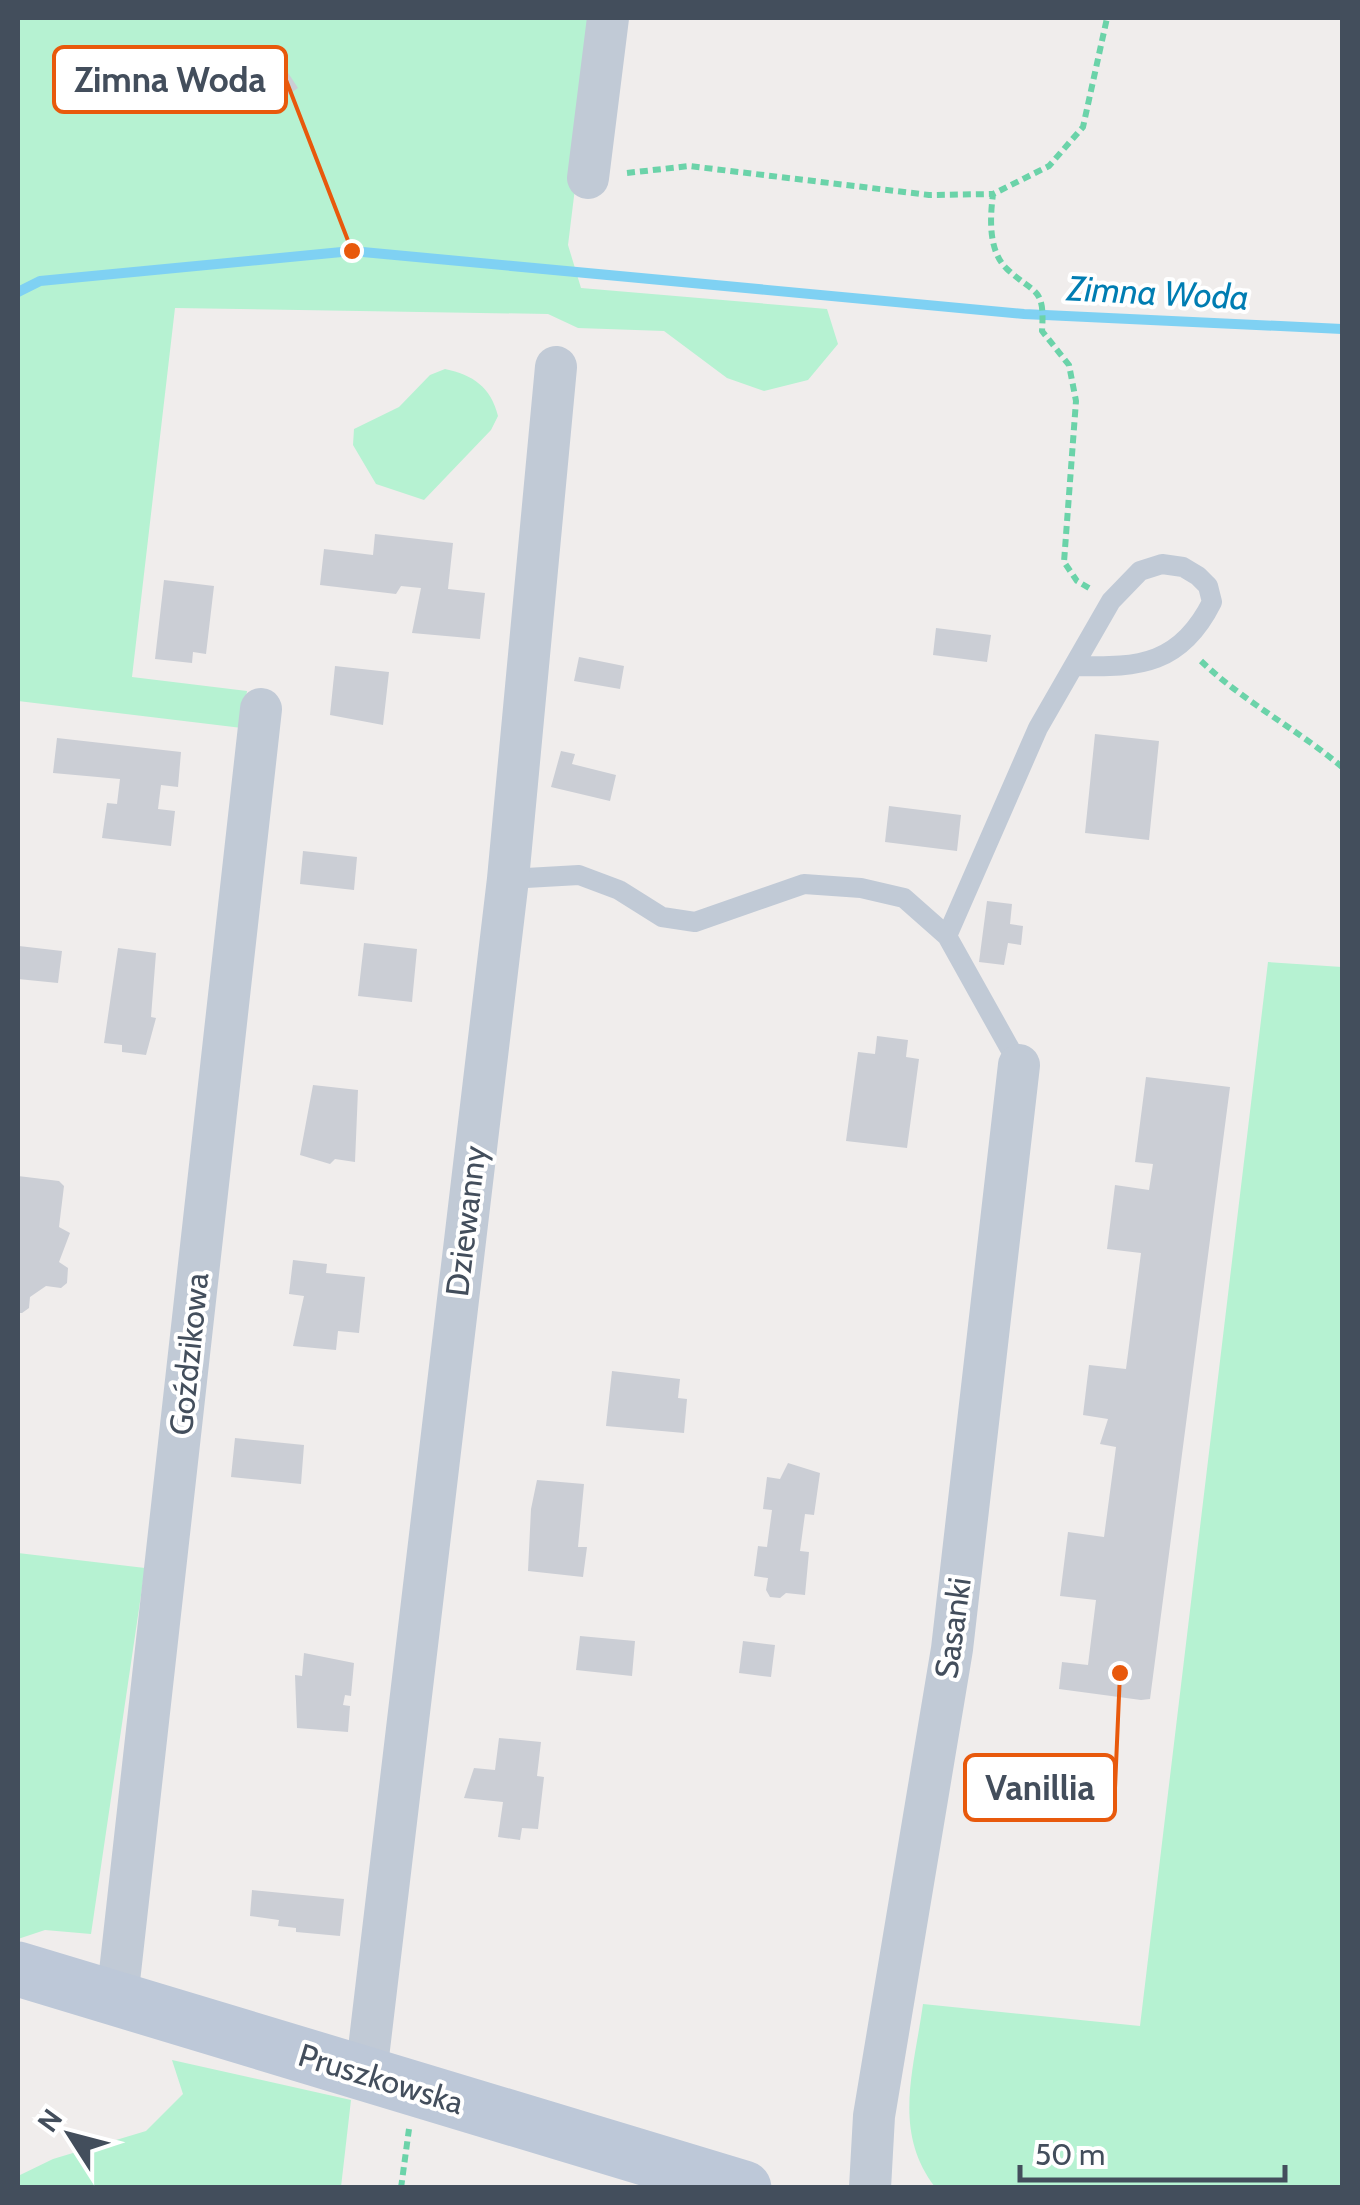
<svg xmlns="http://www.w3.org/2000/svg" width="1360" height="2205" font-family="Cabin,sans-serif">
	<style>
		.green { fill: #b6f2d2 }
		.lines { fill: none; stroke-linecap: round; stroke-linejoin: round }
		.stream { stroke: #7fd1f3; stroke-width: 10 }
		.building { fill: #cbced5 }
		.path { stroke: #6bd3a9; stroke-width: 6; stroke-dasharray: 8 5; stroke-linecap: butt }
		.lane { stroke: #c1cad6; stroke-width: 20 }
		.street { stroke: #c1cad6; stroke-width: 42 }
		.secondary { stroke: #bdc8d8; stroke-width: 55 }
		.labels { text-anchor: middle; stroke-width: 8; stroke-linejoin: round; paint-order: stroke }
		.street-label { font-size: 32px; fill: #434e5c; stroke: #fff }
		.water-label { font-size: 35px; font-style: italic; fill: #007db2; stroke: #fff }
		.leader { fill: none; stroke: #e8590c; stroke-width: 4 }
		.callout-dot { fill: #e8590c; stroke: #fff; stroke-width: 4 }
		.callout { fill: #fff; stroke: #e8590c; stroke-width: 4 }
		.callout-label { font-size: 35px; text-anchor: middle; font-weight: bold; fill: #434e5c }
	</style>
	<rect width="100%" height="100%" fill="#f0edec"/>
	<path class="green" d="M18,18H596L568,245L581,288L827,309L838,344L808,380L764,391L727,378L664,331L578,328L548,314L175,308L132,677L247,691L242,728L18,701Z
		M445,369C473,375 491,387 498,416L491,430L424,500L376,484L353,445L354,429L399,407L430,375Z
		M1268,962L1342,967V2187H935C892,2131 914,2070 923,2004L1140,2026Z
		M18,1553L145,1568L91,1934L45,1930L18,1939Z
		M172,2060L351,2100L341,2187H18V2176L53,2159L146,2131L183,2094Z"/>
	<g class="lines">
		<path class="stream" d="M18,292L40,281L352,251L1024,314L1342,329"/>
	</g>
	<path class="building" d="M277,56L298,88L271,106L249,74Z
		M375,534L453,543L448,589L485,593L480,639L412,633L421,588L401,586L396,594L320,585L324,549L373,555Z
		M164,580L214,586L206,654L193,652L192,663L155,659Z
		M936,628L991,635L987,662L933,655Z
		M579,657L624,666L620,689L574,681Z
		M335,666L389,672L383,725L330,715Z
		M1095,734L1159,741L1149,840L1085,833Z
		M57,738L181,752L178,787L161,785L158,809L175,811L171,846L102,838L107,803L117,804L120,779L53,773Z
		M561,751L575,754L572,764L616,775L610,801L551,787Z
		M889,806L961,815L957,851L885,842Z
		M303,851L357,857L354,890L300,884Z
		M987,901L1012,904L1010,924L1023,926L1021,945L1008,943L1004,965L979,962Z
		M364,943L417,949L412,1002L358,996Z
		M19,946L62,951L58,983L18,979Z
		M118,948L156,953L151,1017L156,1018L146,1055L122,1052V1045L104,1043Z
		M877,1036L908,1040L906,1057L919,1059L907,1148L846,1141L858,1052L875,1054Z
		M1146,1077L1230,1087L1150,1699L1141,1700L1059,1689L1062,1662L1088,1665L1096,1600L1060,1596L1068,1532L1104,1537L1116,1447L1100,1444L1108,1419L1083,1415L1089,1365L1126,1369L1141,1253L1107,1249L1115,1185L1149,1190L1153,1164L1135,1162Z
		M313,1085L358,1090L355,1162L335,1159L330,1164L300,1155Z
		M18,1176L59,1181L64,1186L59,1227L70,1233L59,1262L68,1268L67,1283L61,1288L46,1286L30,1297L29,1308L22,1313H18Z
		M293,1260L327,1264L326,1273L365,1277L359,1333L338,1331L336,1350L293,1346L304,1296L289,1294Z
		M612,1371L680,1379L678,1398L687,1399L684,1433L606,1426Z
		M235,1438L304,1445L301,1484L231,1477Z
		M788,1463L820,1473L814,1515L805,1514L800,1551L809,1552L805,1595L786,1593L780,1598L770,1597L766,1590L768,1578L754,1576L758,1546L767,1547L772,1510L763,1509L767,1477L780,1479Z
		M537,1480L584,1484L578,1547H587L583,1577L528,1571L531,1509Z
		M580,1636L635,1641L632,1676L576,1670Z
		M743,1641L775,1645L771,1677L739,1673Z
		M304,1653L354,1663L351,1696L345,1695L343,1705L350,1706L348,1732L297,1728L295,1675L302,1676Z
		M499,1738L541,1742L537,1776L544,1777L538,1829L522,1828L520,1840L498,1837L503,1802L464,1798L474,1768L495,1770Z
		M252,1890L344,1899L340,1936L296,1932V1928L278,1926L279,1920L250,1916Z"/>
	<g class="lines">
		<path class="path" d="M627,173L689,166L929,195L993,194
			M1089,588L1077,581L1064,562L1076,401L1069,365L1042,331C1045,286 1035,295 1007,269C988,251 990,218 993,194L1049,166L1083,127L1107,18
			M1201,661C1244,702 1297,729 1342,767
			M401,2188L409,2129"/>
		<path class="lane" d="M508,879L579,875L619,890L662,917L695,922L804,884L861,888L904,898L947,936L1019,1065
			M947,936L1038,728L1111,601L1140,571L1162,564L1183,567L1198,576L1208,586L1212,602C1181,664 1140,668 1077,666"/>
		<path class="street" d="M588,178L608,18
			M117,1999L261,709
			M366,2074L508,879L556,367
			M870,2188L874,2116L952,1649L1019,1065"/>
		<path class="secondary" d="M18,1969L744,2188"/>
	</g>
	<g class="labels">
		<g class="street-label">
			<text transform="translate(466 1221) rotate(-83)" y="11">Dziewanny</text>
			<text transform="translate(189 1354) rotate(-84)" y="11">Goździkowa</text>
			<text transform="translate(953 1628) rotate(-82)" y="11">Sasanki</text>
			<text transform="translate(381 2079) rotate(17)" y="11">Pruszkowska</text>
		</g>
		<g class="water-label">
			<text transform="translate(1158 293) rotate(3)" y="12">Zimna Woda</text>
		</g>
	</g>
	<path class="leader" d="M352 251L286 80M1120 1673L1115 1788"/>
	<g class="callout-dot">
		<circle cx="352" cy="251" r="10"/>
		<circle cx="1120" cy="1673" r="10"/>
	</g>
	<g class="callout">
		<rect x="54" y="47" width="232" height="65" rx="10"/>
		<rect x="965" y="1755" width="150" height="65" rx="10"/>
	</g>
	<g class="callout-label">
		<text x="170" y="92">Zimna Woda</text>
		<text x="1040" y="1800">Vanillia</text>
	</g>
	<rect width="1360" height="2205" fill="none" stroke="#434e5c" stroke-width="40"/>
	<g transform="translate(70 2135) rotate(306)" stroke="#ffffff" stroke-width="8" paint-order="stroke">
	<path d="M0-8L18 38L0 25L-18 38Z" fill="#434e5c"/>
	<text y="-15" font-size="28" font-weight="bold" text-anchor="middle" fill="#434e5c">N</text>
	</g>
	<path d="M1020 2165v15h265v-15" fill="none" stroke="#434e5c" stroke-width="5"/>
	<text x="1035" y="2165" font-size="30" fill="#434e5c" stroke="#ffffff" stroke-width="8" paint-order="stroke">50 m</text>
</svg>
